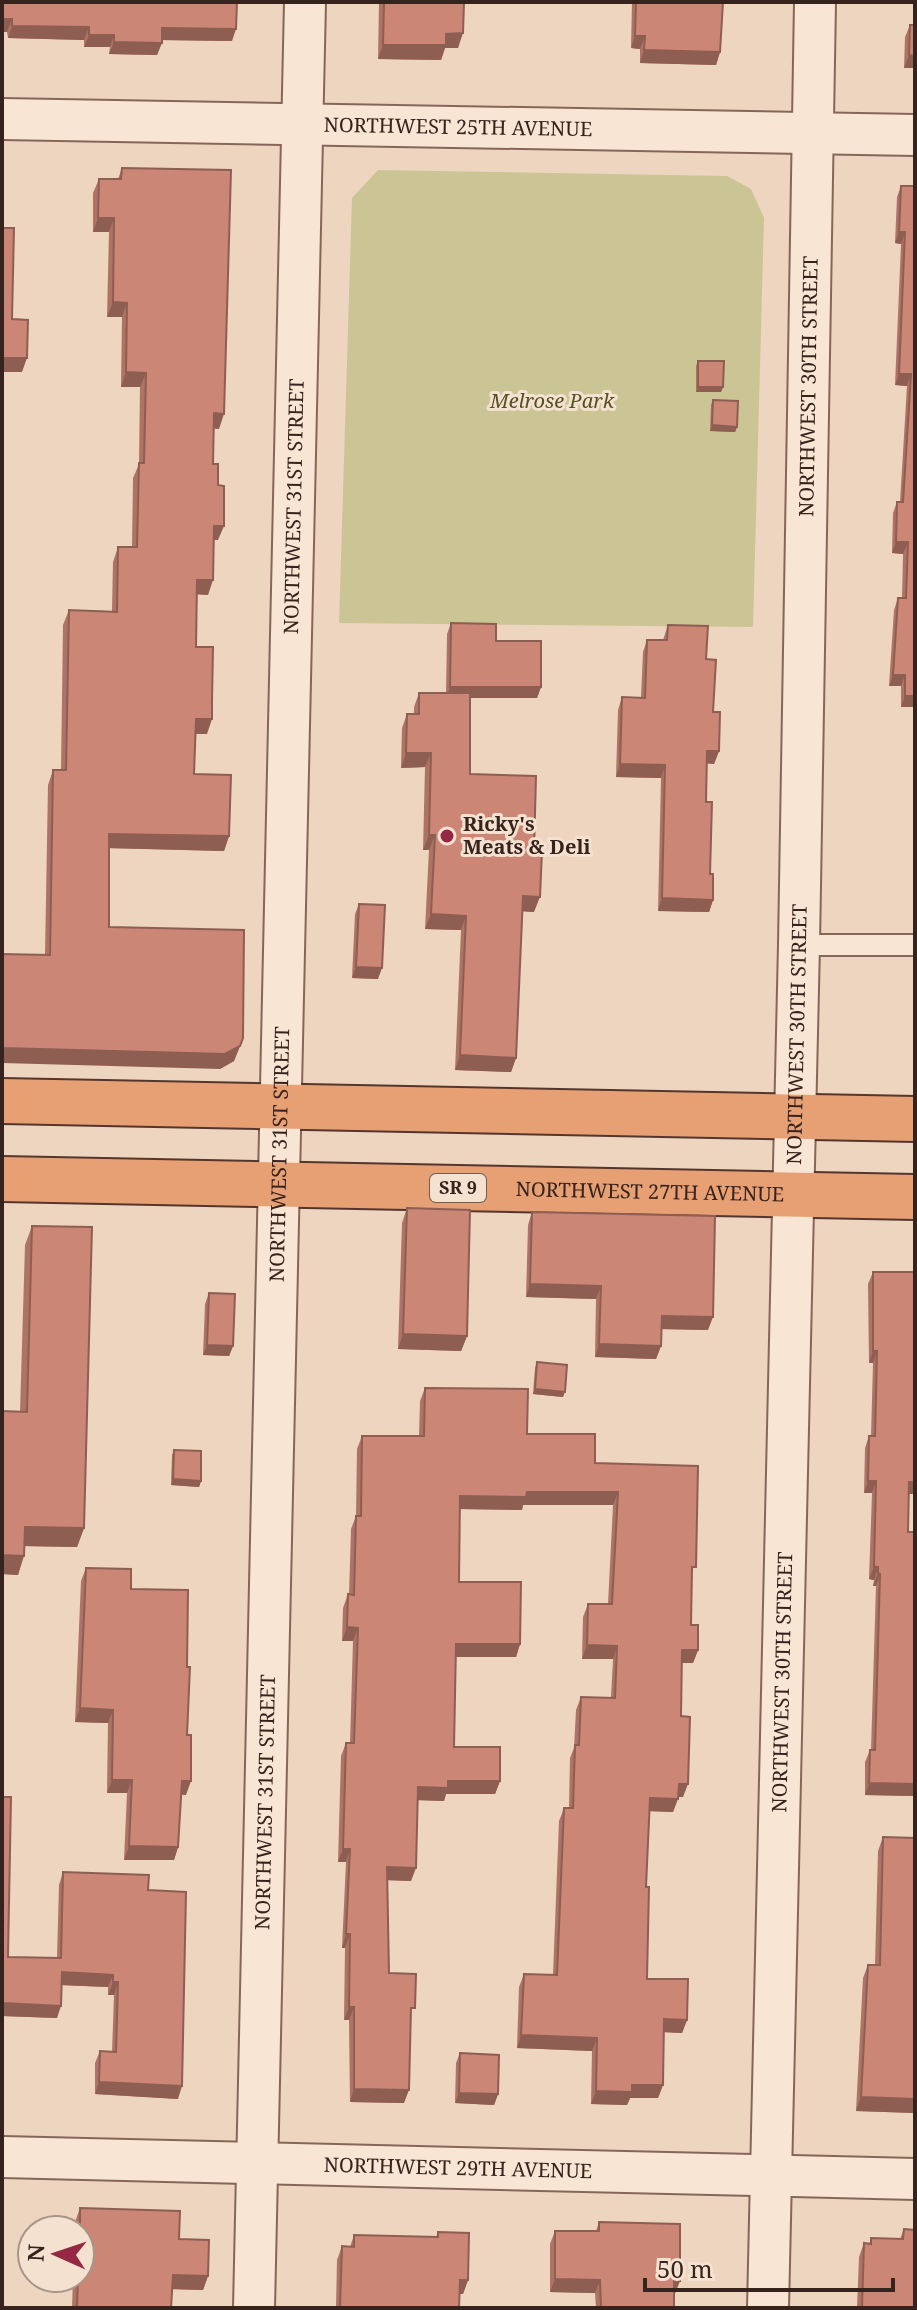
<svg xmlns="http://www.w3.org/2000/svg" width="917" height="2310" font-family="'Noto Serif',serif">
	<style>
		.green { fill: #cbc595 }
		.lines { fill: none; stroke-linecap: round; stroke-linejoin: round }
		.service-casing { stroke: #866658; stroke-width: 24 }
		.minor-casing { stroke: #866658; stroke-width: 44 }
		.trunk-casing { stroke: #54362d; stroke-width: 48 }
		.service { stroke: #f8e5d3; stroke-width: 20 }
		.minor { stroke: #f8e5d3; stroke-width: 40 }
		.trunk { stroke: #e79f74; stroke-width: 44 }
		.wall { fill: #af7365 }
		.shaded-wall { fill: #8e5e53 }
		.building { fill: #cb8676; stroke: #8e5e53; stroke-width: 2 }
		.poi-dot { fill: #952943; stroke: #f5e1d0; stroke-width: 3 }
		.labels { text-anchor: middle; stroke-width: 6; stroke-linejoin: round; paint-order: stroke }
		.shield { fill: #f5e1d0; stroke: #6f5c53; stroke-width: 2 }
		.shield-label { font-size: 18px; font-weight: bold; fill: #36231d }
		.street-label { font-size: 20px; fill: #36231d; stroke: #f5e1d0 }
		.park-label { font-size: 20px; font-style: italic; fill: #515223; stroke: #f5e1d0 }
		.poi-label { font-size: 20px; font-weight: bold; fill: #36231d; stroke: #f5e1d0; text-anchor: start }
	</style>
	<rect width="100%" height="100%" fill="#edd5c0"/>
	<path class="green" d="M378,170L727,176L751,189L764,218L753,627L339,623L352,198Z"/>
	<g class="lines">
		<g class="service-casing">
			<path id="service" d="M799,945H915"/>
		</g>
		<g class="minor-casing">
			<g id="minor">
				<path id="s1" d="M2,119L915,135"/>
				<path id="s2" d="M2,2157L915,2179"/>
				<path id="s3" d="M254,2308L305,2"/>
				<path id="s4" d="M768,2308L799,945L815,2"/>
			</g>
		</g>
		<g class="trunk-casing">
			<g id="trunk">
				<path d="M2,1101L915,1119"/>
				<path id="s5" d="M2,1179L915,1197"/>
			</g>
		</g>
		<use href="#service" class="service"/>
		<use href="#minor" class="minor"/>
		<use href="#trunk" class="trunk"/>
	</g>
	<path class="wall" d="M2,2L232,41L162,40L157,55L109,54L110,47H84V40L8,38L7,32H2Z
		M379,2H464L458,48H445L441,60L378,59Z
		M632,2H723L720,52L716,65L640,63V49L631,48Z
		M910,25H915V68H904L905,37Z
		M122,168L219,429L214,428L213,464L218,540H214L208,595L197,594L196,647L207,734H196L194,774L229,836L224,851L109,848V927L243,1038L234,1061L220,1069L45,955L48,785L53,770H61L63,625L69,610L112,611L113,562L118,547H132L133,478L139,464L140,387H121L122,317H107L109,232H93V193L99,179H118Z
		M901,186H915V707H901V686H889L894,610L898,598H902L903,554L892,553L893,513L897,502H900L907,386L895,385L901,244L895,243L897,197Z
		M698,361L723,387L721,392H696V366Z
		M713,400L737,427L735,432L710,431L711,405Z
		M451,623L496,641L541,687L537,698H470V774L534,851V912L522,911L516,1058L511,1072L455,1070L461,930L425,929L429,850H423L425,767L401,768L402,728L407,714H414V707L419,693H446L447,634Z
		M668,625L706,659L719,751L714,764L706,763V802L713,900L709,912L658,911L661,778L616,777L618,710L622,697H641L643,652L647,640H663Z
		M359,904L378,979L352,978L355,914Z
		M407,1208L467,1336L461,1351L398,1349L402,1223Z
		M532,1212L708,1330L662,1329L661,1346L656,1359L595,1357L596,1299L526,1297L528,1225Z
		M32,1226L84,1528L77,1547L25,1546L18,1575L2,1574V1411L20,1412L25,1245Z
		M873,1272H915V1494H908V1532L915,1796L865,1795V1762L870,1750H871L876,1586H873L874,1580L869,1579L872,1493H864L865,1448L869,1436H871L873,1363H869L868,1284Z
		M209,1293L233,1346L229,1356L203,1355L205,1304Z
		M537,1362L563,1397L533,1394L535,1368Z
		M425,1388L595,1463L692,1578L691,1625L698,1650L693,1663H682L681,1716L683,1797H678L673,1812L650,1811L646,1887L647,1979L687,2020L682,2033L664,2032L663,2085L658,2098H630L627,2105L591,2104L592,2051L517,2048L519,1987L524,1974L553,1975L559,1821L564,1808H569L570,1758L574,1748L576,1710L581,1697H611L613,1659H582L583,1617L588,1604H608L613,1505H523L522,1510L460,1509L459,1582L520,1644L516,1657H455L454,1747L500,1781L495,1794H446L444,1801L418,1800L411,1881L387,1880L389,1973L411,2021L404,2103L350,2102L349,2020H344L345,1948H342L346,1862H338L341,1756L346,1743H350L353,1641H342L343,1608L348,1594L349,1595L351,1529L356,1516L357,1449L362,1436H419L420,1401Z
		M174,1450L201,1481L199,1487L171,1485L172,1455Z
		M86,1568L131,1589L186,1795L181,1794L178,1847L174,1860H124L127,1793H107L108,1723L75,1722L81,1581Z
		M2,1797L8,1957L57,1958L59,1885L63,1872L148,1890L178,2099L95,2094V2063L100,2051L112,2052L114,1995H108V1987L62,1985L57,2018L2,2016Z
		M883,1837L915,1838V2113L856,2111L863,1978L868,1965H875L878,1851Z
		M460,2053L498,2094L494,2105L455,2103L456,2063Z
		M80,2208L179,2239L208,2276L203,2290L172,2289L171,2308H72L73,2278H80V2230H74L75,2222Z
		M599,2222L675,2294L674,2308H596L595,2293L550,2292V2244L555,2231H596Z
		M904,2229L915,2308H857L859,2257L864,2243L869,2244L871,2238L900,2239Z
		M438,2232L468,2280L463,2294H460L459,2308H336L337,2260L342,2246L350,2247L354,2235L436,2237Z"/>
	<path class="shaded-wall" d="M2,19H12L7,32H2Z
		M12,26L89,27L84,40L8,38Z
		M162,28L236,29L232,41L157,40Z
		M463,33L458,48H445L441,60L378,59L383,45L446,34Z
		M89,35H114L110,47H84Z
		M635,36H645L640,49L631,48Z
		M114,42L162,43L157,55L109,54Z
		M644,50L720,52L716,65L640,63Z
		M909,55L915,56V68H904Z
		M98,218H114L109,232H93Z
		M899,232H905L901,244L895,243Z
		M113,302L127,303L122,317H107Z
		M2,358H27L22,372H2Z
		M126,372L146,373L140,387H121Z
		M899,374H911L907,386L895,385Z
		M698,387H723L721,392H696Z
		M214,413L224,414L219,429L209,428Z
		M712,425L737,427L735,432L710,431Z
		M214,526H224L218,540H209Z
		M896,542H908L903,554L892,553Z
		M197,580H213L208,595L192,594Z
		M893,675H905L901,686H889Z
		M450,687H541L537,698H446Z
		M905,696H915V707H901Z
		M196,719H212L207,734H191Z
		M707,751H719L714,764L702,763Z
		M406,753H431L425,767L401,768Z
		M620,764L665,765L661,778L616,777Z
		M109,834L229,836L224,851L104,848Z
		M429,835H435L429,850H423Z
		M523,896L540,897L534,912L517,911Z
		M662,898L713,900L709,912L658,911Z
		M431,914L466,916L461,930L425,929Z
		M356,967L382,968L378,979L352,978Z
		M240,1046L234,1061L220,1069L2,1063V1048Z
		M460,1055L516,1058L511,1072L455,1070Z
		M530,1284L601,1286L596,1299L526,1297Z
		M662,1316L713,1317L708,1330L657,1329Z
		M403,1334L467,1336L461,1351L398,1349Z
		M599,1344L661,1346L656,1359L595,1357Z
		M207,1345L233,1346L229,1356L203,1355Z
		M873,1351H877L873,1363H869Z
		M535,1389L565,1392L563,1397L533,1394Z
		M173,1479L201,1481L199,1487L171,1485Z
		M868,1481H876L872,1493H864Z
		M909,1482H915V1494H904Z
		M527,1492H618L613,1505H523L522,1510L455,1509L460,1496Z
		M25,1527L84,1528L77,1547L19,1546Z
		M2,1555L24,1556L18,1575L2,1574Z
		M874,1567H878L874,1580L869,1579Z
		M878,1573L880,1574L876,1586H873Z
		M347,1627L358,1628L353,1641H342Z
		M456,1644H520L516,1657H451Z
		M587,1645L617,1646L613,1659H582Z
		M682,1650H698L693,1663H677Z
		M80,1708L113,1710L108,1723L75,1722Z
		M112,1780H132L127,1793H107Z
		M182,1781H191L186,1795L177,1794Z
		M448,1781H500L495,1794H446L444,1801L413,1800L418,1787Z
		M869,1783L915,1784V1796L865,1795Z
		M679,1784H688L683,1797H674Z
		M650,1798L678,1799L673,1812L645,1811Z
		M129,1846L178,1847L174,1860H124Z
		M343,1849H350L346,1862H338Z
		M387,1867L416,1868L411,1881L382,1880Z
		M346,1934H350L345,1948H342Z
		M62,1972L113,1975L108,1987L58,1985Z
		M113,1982H118L114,1995H108Z
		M2,2003L61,2006L57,2018L2,2016Z
		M349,2007H354L349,2020H344Z
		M664,2019L687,2020L682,2033L660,2032Z
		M521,2035L597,2038L592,2051L517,2048Z
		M99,2082L182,2086L178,2099L95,2094Z
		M632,2085H663L658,2098H630L627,2105L591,2104L596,2091Z
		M354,2089L409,2090L404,2103L350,2102Z
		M459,2093L498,2094L494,2105L455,2103Z
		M861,2097L915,2099V2113L856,2111Z
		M173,2275L208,2276L203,2290L167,2289Z
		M555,2279L600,2280L595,2293L550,2292Z
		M460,2280H468L463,2294H455Z
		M674,2281H680L675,2294H669Z"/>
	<path class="building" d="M2,2H237L236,29L162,28V43L114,42V35H89V27L12,26V19H2Z
		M384,2H464L463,33L446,34V45H383Z
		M636,2H723L720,52L644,50L645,36H635Z
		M910,25H915V56L909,55Z
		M122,168L231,170L224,414L214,413L213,464H218V485L224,486V526H214L213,580H197L196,647H213L212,701V719H196L194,774L231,775L229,836L109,834V927L244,930L243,1038L240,1046L225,1054L2,1048V954L50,955L53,770H66L69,610L117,612L118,547H137L139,463H144L146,373L126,372L127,303L113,302L114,218H98L99,179H121Z
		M901,186H915V696H905V675H893L898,598H906L908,542H896L897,502H903L911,374H899L905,232H899Z
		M2,228H14L12,319L28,320L27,358H2Z
		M698,361H724L723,387H698Z
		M713,400L738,401L737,427L712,425Z
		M451,623L496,624V641H541V687H450Z
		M668,625L708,626L706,659L716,660L713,712H720L719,751H707L706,802H712L710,874H713V900L662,898L665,765L620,764L622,697L645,698L647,640H667Z
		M419,693H470V774L536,776L534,851H542L540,897L523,896L516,1058L460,1055L466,916L431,914L435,835H429L431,753H406L407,714H419Z
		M359,904L385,905L382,968L356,967Z
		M407,1208L470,1210L467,1336L403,1334Z
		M532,1212L715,1216L713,1317L662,1316L661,1346L599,1344L601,1286L530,1284Z
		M32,1226L92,1227L84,1528L25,1527L24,1556L2,1555V1411L27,1412Z
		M873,1272H915V1482H909L908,1532H915V1784L869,1783L870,1750H875L880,1574L878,1573V1567H874L876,1481H868L869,1436H875L877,1351H873Z
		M209,1293L235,1294L233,1346L207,1345Z
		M537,1362L567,1365L565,1392L535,1389Z
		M425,1388L528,1389L527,1434H595V1463L698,1466L696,1567H692L691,1625H698V1650H682L681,1716L690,1717L688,1784H679L678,1799L650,1798L646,1887H649L647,1979H688L687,2020L664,2019L663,2085H632V2092L596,2091L597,2038L521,2035L524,1974L557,1975L564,1808H573L575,1745H579L581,1697L615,1698L617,1646L587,1645L588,1604H612L618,1492H527L526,1497L460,1496L459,1582H521L520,1644H456L454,1747H500V1781H448V1788L418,1787L416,1868L387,1867L389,1973L416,1974L415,2008H411L409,2090L354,2089V2007H349L350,1934H346L350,1849H343L346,1743H354L358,1628L347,1627L348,1594L354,1595L356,1516H361L362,1436H424Z
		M174,1450L201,1451V1481L173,1479Z
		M86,1568L131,1569V1589L188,1590L187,1667H190L187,1735H191V1781H182L178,1847L129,1846L132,1780H112L113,1710L80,1708Z
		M2,1797H11L8,1957L61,1958L63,1872L149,1875L148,1890L186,1892L182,2086L99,2082L100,2051L116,2052L118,1982H113V1975L62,1972L61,2006L2,2003Z
		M883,1837L915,1838V2099L861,2097L868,1965H880Z
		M460,2053L499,2055L498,2094L459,2093Z
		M80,2208L180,2211L179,2239L209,2240L208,2276L173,2275L171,2308H77L78,2278H80Z
		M599,2222L680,2224V2281H674V2308H601L600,2280L555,2279V2231H599Z
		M904,2229L915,2230V2308H862L864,2243L871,2244V2238L903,2239Z
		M438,2232L469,2233L468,2280H460L459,2308H340L342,2246L354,2247V2235L438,2237Z"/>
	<circle class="poi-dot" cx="447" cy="836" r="8"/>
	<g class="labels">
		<rect class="shield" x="430" y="1174" width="56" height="28" rx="6"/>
		<g class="shield-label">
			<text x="458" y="1194">SR 9</text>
		</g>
		<g class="street-label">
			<text dy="7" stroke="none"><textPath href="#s1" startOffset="456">NORTHWEST 25TH AVENUE</textPath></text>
			<text dy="7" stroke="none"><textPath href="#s4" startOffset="1922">NORTHWEST 30TH STREET</textPath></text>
			<text dy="7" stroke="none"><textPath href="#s3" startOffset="1802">NORTHWEST 31ST STREET</textPath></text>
			<text dy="7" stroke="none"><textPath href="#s4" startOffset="1274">NORTHWEST 30TH STREET</textPath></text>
			<text dy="7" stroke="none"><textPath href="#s3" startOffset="1154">NORTHWEST 31ST STREET</textPath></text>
			<text dy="7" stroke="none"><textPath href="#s5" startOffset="648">NORTHWEST 27TH AVENUE</textPath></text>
			<text dy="7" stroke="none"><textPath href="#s4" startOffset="626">NORTHWEST 30TH STREET</textPath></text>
			<text dy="7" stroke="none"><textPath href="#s3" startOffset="506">NORTHWEST 31ST STREET</textPath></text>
			<text dy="7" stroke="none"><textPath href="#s2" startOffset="456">NORTHWEST 29TH AVENUE</textPath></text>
		</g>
		<g class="park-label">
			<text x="552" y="408">Melrose Park</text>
		</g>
		<g class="poi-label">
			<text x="463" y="831">Ricky's<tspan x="463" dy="23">Meats &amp; Deli</tspan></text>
		</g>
	</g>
	<rect width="917" height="2310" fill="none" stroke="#36231d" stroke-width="8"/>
	<g transform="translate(56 2254) rotate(273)"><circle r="38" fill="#f5e1d0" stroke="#a99588" stroke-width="2"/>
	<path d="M0-6L14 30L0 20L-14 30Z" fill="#952943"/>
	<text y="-12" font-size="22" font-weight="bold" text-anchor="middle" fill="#36231d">N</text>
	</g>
	<path d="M645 2278v12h248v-12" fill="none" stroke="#36231d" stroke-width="4"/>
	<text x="657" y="2278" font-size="24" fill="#36231d" stroke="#f5e1d0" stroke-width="6" paint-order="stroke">50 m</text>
</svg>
